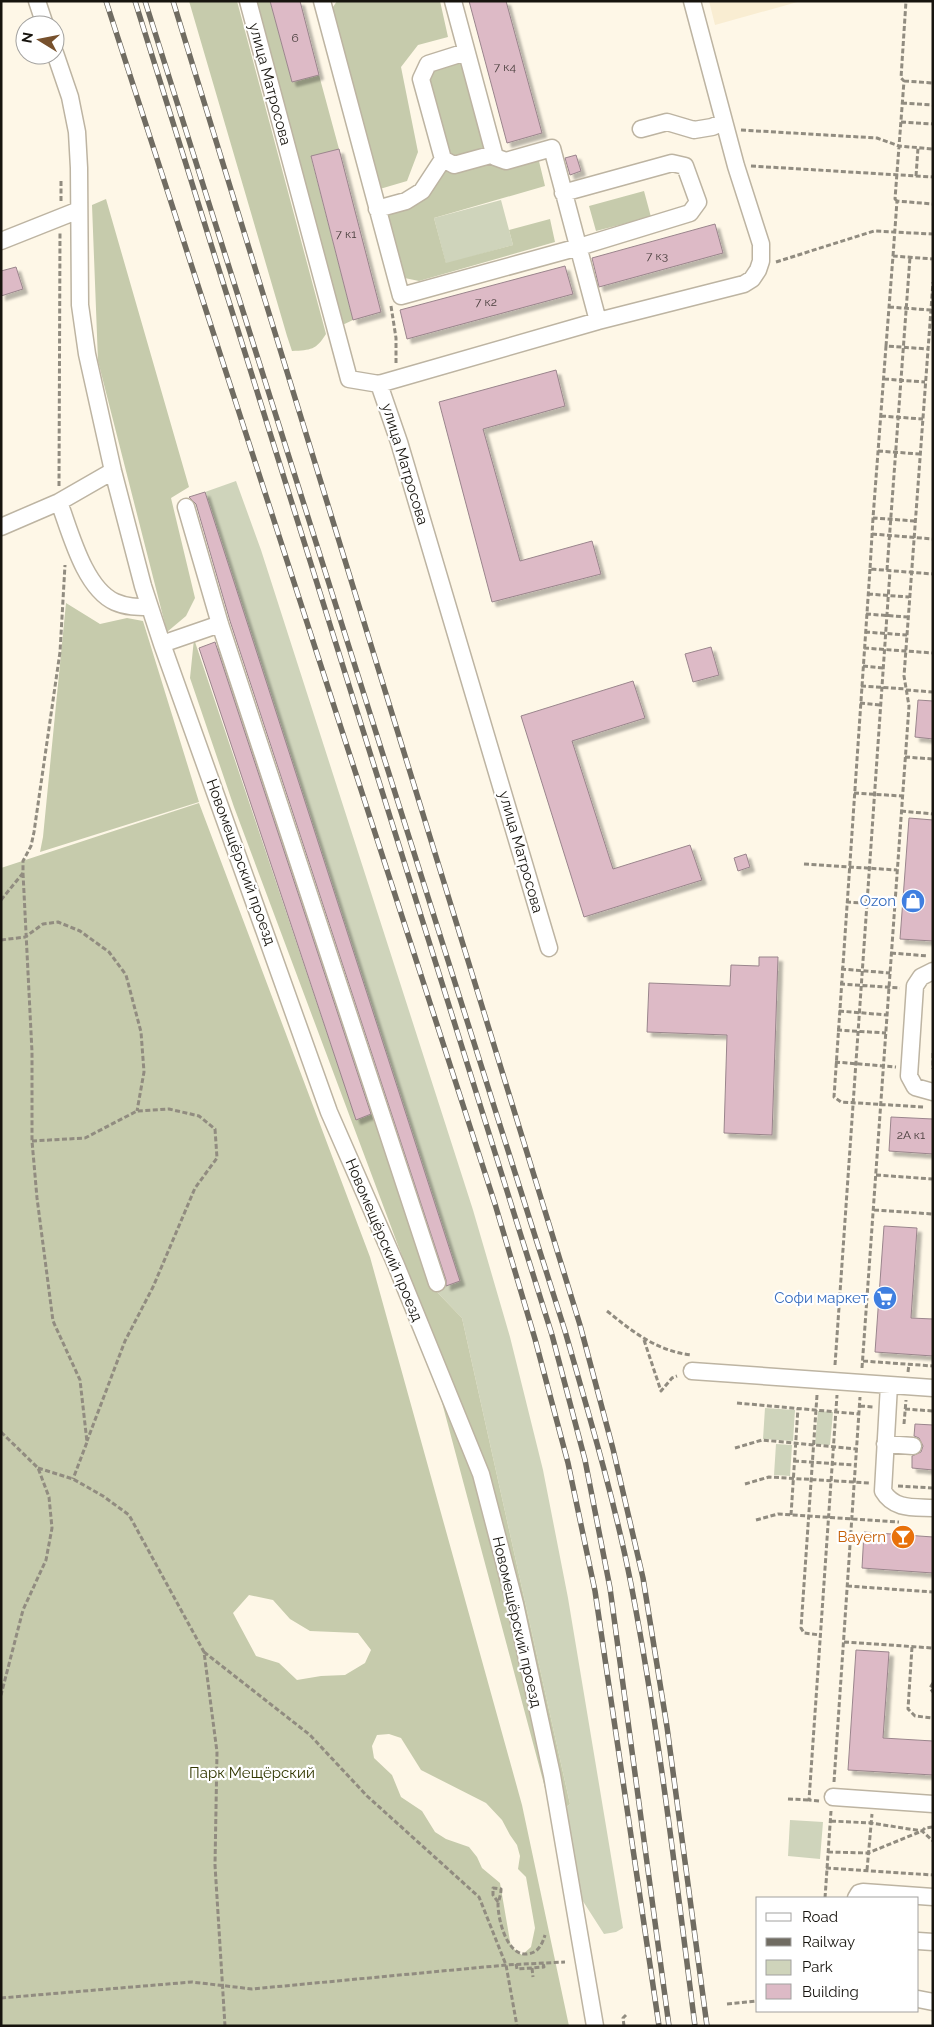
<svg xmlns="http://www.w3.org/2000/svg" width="934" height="2027" font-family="Raleway,sans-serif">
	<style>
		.built { fill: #f9edd2 }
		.green { fill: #cfd4bb }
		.forest { fill: #c6cbac; fill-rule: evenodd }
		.building { fill: #ddbac6; stroke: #9a858c; filter: url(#shadow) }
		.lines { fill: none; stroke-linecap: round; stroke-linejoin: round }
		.minor-casing { stroke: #bdb4a2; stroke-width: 19 }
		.path { stroke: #918c80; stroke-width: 3; stroke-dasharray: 5 2.5; stroke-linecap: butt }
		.minor { stroke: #fff; stroke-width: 16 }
		.rail-casing { stroke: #706c62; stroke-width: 5.5 }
		.rail { stroke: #fff; stroke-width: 4; stroke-dasharray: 11; stroke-linecap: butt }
		.labels { text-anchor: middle; stroke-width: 4.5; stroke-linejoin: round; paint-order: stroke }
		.number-label { font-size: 12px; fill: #483e3c }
		.street-label { font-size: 15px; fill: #17140e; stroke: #fff }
		.shop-label { font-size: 15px; fill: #366cbe; stroke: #fff; text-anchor: end }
		.food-label { font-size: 15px; fill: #c56008; stroke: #fff; text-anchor: end }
		.park-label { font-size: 15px; fill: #333802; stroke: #fff }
	</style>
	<defs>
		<filter id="shadow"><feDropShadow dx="4.5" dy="4.5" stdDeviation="1" flood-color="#0004"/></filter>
	</defs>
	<rect width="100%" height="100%" fill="#fef7e7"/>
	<path class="built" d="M709,1H801L715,25Z"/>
	<path class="green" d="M501,200L513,245L446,264L434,218Z
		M236,481L261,550L473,1210L510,1337L543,1470L568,1598L623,1928L616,1932L604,1934L579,1895L553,1818L570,1804L462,1318L435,1290L460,1281L205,492Z
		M765,1408L795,1410L793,1441L763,1439Z
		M818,1411L833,1412L830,1445L815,1444Z
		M776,1444L792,1445L790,1476L774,1475Z
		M790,1820L823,1822L820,1859L788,1856Z"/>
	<path class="forest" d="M189,1H237L326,334C316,350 311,350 292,351L287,336Z
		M248,1H270L292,82L319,75L339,149L311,157L353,320L336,328Z
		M337,1H440L448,37L418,45L401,67L418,152L407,181L373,191L329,29L333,7Z
		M457,55L470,66L495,157L537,153L545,186L434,218L446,263L513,245L509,230L550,219L555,242L419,281L395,276L377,209L406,201L443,159L421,79Z
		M644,191L651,217L596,231L589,206Z
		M106,199L189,487L171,498L195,598L186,616L167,632L98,361L92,205Z
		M66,603L100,624L127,618L143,621L199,802L40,852L43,837Z
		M194,639L356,1119L372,1114L435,1290L462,1318L570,1804L553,1818L405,1264L234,807L190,678Z
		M199,803L370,1257L522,1805L569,2026H1V868ZM249,1595L273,1600L290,1619L310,1631L358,1633L371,1650L365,1663L345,1675L321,1676L297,1680L279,1663L256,1656L233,1613ZM389,1734L401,1738L421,1770L486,1803L502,1820L510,1835L517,1845L520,1856L518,1869L526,1877L535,1928L531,1947L522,1955L511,1947L500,1883L482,1868L477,1857L469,1847L446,1839L435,1832L422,1811L401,1797L392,1775L374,1758L372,1746L377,1735Z"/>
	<path class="building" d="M270,1H300L319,75L292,82Z
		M469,1H506L542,133L507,143Z
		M339,149L381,312L353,320L311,156Z
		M576,155L581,171L570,175L565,158Z
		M715,224L723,253L599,287L592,258Z
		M565,266L573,294L407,339L400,310Z
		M16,267L23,289L1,296V271Z
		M556,370L565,406L483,429L520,561L592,541L601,574L492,602L439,402Z
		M205,492L460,1281L446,1286V1280L230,621L196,504L189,497Z
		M215,642L371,1114L356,1120L199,648Z
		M711,647L719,675L693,682L685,654Z
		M633,681L645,718L572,741L613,869L690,845L702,880L584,917L521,716Z
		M918,700L933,701V739L915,737Z
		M909,818L933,820V941L900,939Z
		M746,854L750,867L738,871L734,858Z
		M759,957H778L772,1135L724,1133L727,1035L647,1032L649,983L730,986L731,965L759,966Z
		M891,1117L933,1119V1154L889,1151Z
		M884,1226L917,1228L911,1318L933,1319V1356L875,1352Z
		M915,1424L933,1425V1470L912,1468V1456L921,1452L923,1446L919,1438L914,1436Z
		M864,1532L933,1537V1573L862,1568Z
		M856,1650L889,1652L883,1738L933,1741V1775L848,1770Z"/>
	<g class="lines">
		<g class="minor-casing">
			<path id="minor" d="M37,1L45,25
				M248,1L349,379L379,384L399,442L549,948
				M322,1L401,296L579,247L690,213L698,202L685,166L672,163L563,193
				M453,1L495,157L506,161L552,148L598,321
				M55,53L70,97L77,132L79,168L80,305L87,354L113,471L143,586L162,644L329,1112L396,1265L481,1474L515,1604L552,1775L595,2026
				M641,129L667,122L694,130L712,127L724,122
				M443,159L454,165L494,154
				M377,209L406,201L422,191L443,159L421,79L428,64L466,52
				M1,241L79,210
				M379,384L598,321L744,284L752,279L758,270L761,261V244L736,166L692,1
				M59,502C70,531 84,588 115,602C126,607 137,607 149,607
				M186,507L220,624L437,1283
				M1,527L59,502L113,471
				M162,644L220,624
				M933,971L921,977L915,986L909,1076L915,1087L933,1092
				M692,1371L933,1388
				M889,1385L883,1491C894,1510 914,1507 933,1508
				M885,1444L913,1446
				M833,1797L933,1804
				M856,1898L859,1893L863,1892L933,1897
				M918,1941L933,1942
				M918,1999L933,2002"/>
		</g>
		<path class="path" d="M904,81L933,83
			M902,103L933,105
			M901,122L933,124
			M741,130L877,138L899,146L933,149
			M751,166L933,177
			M916,176L918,148
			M61,201V180
			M897,201L895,199L904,81L901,78L906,1
			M893,256L897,201L933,204
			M776,262L874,231L933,234
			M391,306L396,338V365
			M889,307L931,310
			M886,346L893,256L933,259
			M884,379L925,382
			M881,416L923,419
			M878,451L920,454
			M59,486L60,232
			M873,518L870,569L933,574
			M915,521L873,518L886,346L928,349
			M872,534L933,539
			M870,569L834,1097L841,1102L924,1107
			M887,570L910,257
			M868,594L909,597
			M866,614L908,617
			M865,632L907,635
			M864,648L933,653
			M863,666L884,668
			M861,686L906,689
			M906,690L933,692
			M860,703L881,705
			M905,757L933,759
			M854,793L902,796
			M901,811L933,814
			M804,864L897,870
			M23,873L32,1052V1141L37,1198L53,1321L80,1380L87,1442L73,1479
			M1,900L23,873V861L31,846L34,832L60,652L65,565
			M846,902L895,905
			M1,940L25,937L43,924L58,922L80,931L109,952L126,975L141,1032L144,1072L137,1111
			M891,953L928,956
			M841,969L890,973
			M840,984L900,988
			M839,1011L887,1015
			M837,1030L886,1033
			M933,1053V1069
			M835,1062L896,1067
			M32,1141L85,1138L137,1111L169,1109L199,1116L215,1129L217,1158L195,1188L153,1287L125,1341L87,1441
			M876,1175L933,1179
			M874,1210L933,1214
			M607,1311C633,1332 657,1351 691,1355
			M644,1340L661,1391L672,1378L677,1376
			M863,1361L933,1366
			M835,1365L890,571
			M862,1368L909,706L904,676L933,282
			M908,1372L909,1364
			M817,1395L801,1628L804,1633L820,1635
			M737,1403L859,1414
			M860,1406L874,1407
			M905,1409L933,1411
			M904,1424L906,1400
			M1,1432L38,1468L49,1497L52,1528L46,1560L23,1610L1,1695
			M735,1448L762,1440L857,1449
			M794,1461L856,1465
			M38,1468L73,1479L103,1496L129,1515L204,1652L217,1752L215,1865L225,2026
			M745,1484L769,1477L870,1483
			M898,1486L933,1488
			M791,1515L798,1408
			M756,1520L778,1514L899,1522
			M847,1586L933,1592
			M844,1642L933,1648
			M912,1647L908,1709L915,1716L933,1718
			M204,1652L310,1735L367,1796L479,1897L506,1965L517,2026
			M933,1683L930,1688L933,1692
			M834,1782L860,1397
			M788,1799L809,1800
			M819,1801L809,1800L837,1395
			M831,1821L871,1823L922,1831L933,1841
			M828,1852L868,1853L922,1831L925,1828L933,1827
			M826,1868L933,1875
			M867,1870L872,1814
			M825,1898L831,1811
			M498,1902L493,1895V1888L501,1889C501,1895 499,1899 498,1904C498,1920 507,1956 527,1954C538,1953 542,1945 545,1935
			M516,1964L517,1969L544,1967L543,1963
			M532,1968L533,1977
			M1,1998L192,1982L252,1989L506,1965L565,1962
			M727,2004L758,2001
			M624,2026L623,2018L626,2015"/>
		<use href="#minor" class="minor"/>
		<g class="rail-casing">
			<path id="rail" d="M106,1L495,1204L535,1339L568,1463L595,1591L659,2026
				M135,1L552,1335L585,1460L610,1588L669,2026
				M145,1L565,1331C589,1415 614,1498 631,1584C659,1730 676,1878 695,2026
				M173,1L580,1325L613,1449L643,1578L667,1727L707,2026"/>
		</g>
		<use href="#rail" class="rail"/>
	</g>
	<defs>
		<g id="shop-disc" transform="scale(1.25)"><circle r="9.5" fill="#3f7fe0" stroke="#fff"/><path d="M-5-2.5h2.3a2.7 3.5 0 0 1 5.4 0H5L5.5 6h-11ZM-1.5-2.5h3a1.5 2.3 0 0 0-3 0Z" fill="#fff"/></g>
		<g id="supermarket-disc" transform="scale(1.25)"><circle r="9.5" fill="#3f7fe0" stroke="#fff"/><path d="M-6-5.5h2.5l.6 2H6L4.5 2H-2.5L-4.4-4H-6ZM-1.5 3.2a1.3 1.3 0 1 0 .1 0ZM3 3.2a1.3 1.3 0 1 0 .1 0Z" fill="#fff"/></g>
		<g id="bar-disc" transform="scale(1.25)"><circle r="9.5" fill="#e8710a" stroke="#fff"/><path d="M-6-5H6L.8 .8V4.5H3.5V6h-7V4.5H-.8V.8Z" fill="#fff"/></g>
	</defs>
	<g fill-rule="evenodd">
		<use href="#shop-disc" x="913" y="901"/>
		<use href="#supermarket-disc" x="885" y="1298"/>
		<use href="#bar-disc" x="903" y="1537"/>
	</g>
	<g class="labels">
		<g class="number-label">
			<text x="295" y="42">6</text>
			<text x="505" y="71">7 к4</text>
			<text x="346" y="238">7 к1</text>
			<text x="657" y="260">7 к3</text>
			<text x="486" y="306">7 к2</text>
			<text x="911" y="1139">2А к1</text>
		</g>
		<g class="street-label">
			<text transform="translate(270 84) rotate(75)" y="5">улица Матросова</text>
			<text transform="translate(405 464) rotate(73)" y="5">улица Матросова</text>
			<text transform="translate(521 852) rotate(74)" y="5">улица Матросова</text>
			<text transform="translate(241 862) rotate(70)" y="5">Новомещёрский проезд</text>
			<text transform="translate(384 1240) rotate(67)" y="5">Новомещёрский проезд</text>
			<text transform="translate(517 1622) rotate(77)" y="5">Новомещёрский проезд</text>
		</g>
		<g class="shop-label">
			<text x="896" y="906">Ozon</text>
			<text x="868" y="1303">Софи маркет</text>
		</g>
		<g class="food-label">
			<text x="886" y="1542">Bayern</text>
		</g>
		<g class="park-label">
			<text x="252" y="1778">Парк Мещёрский</text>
		</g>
	</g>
	<rect width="934" height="2027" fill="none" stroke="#17140e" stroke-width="5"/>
	<rect x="756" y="1897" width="162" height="115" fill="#ffffff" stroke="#a2a19f"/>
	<rect x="766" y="1913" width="25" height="8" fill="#ffffff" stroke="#a2a19f"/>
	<text x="802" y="1922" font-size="15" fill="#17140e">Road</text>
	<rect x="766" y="1938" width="25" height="8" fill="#706c62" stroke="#a2a19f"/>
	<text x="802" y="1947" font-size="15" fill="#17140e">Railway</text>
	<rect x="766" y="1960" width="25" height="15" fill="#cfd4bb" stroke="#a2a19f"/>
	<text x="802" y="1972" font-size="15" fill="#17140e">Park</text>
	<rect x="766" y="1984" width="25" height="15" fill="#ddbac6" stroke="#a2a19f"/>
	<text x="802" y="1997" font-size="15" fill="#17140e">Building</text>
	<g transform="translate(40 40) rotate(280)"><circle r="24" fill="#ffffff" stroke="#a2a19f"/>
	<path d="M0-4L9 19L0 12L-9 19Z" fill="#77512d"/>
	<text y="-8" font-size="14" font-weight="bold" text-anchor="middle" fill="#17140e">N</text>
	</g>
</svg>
